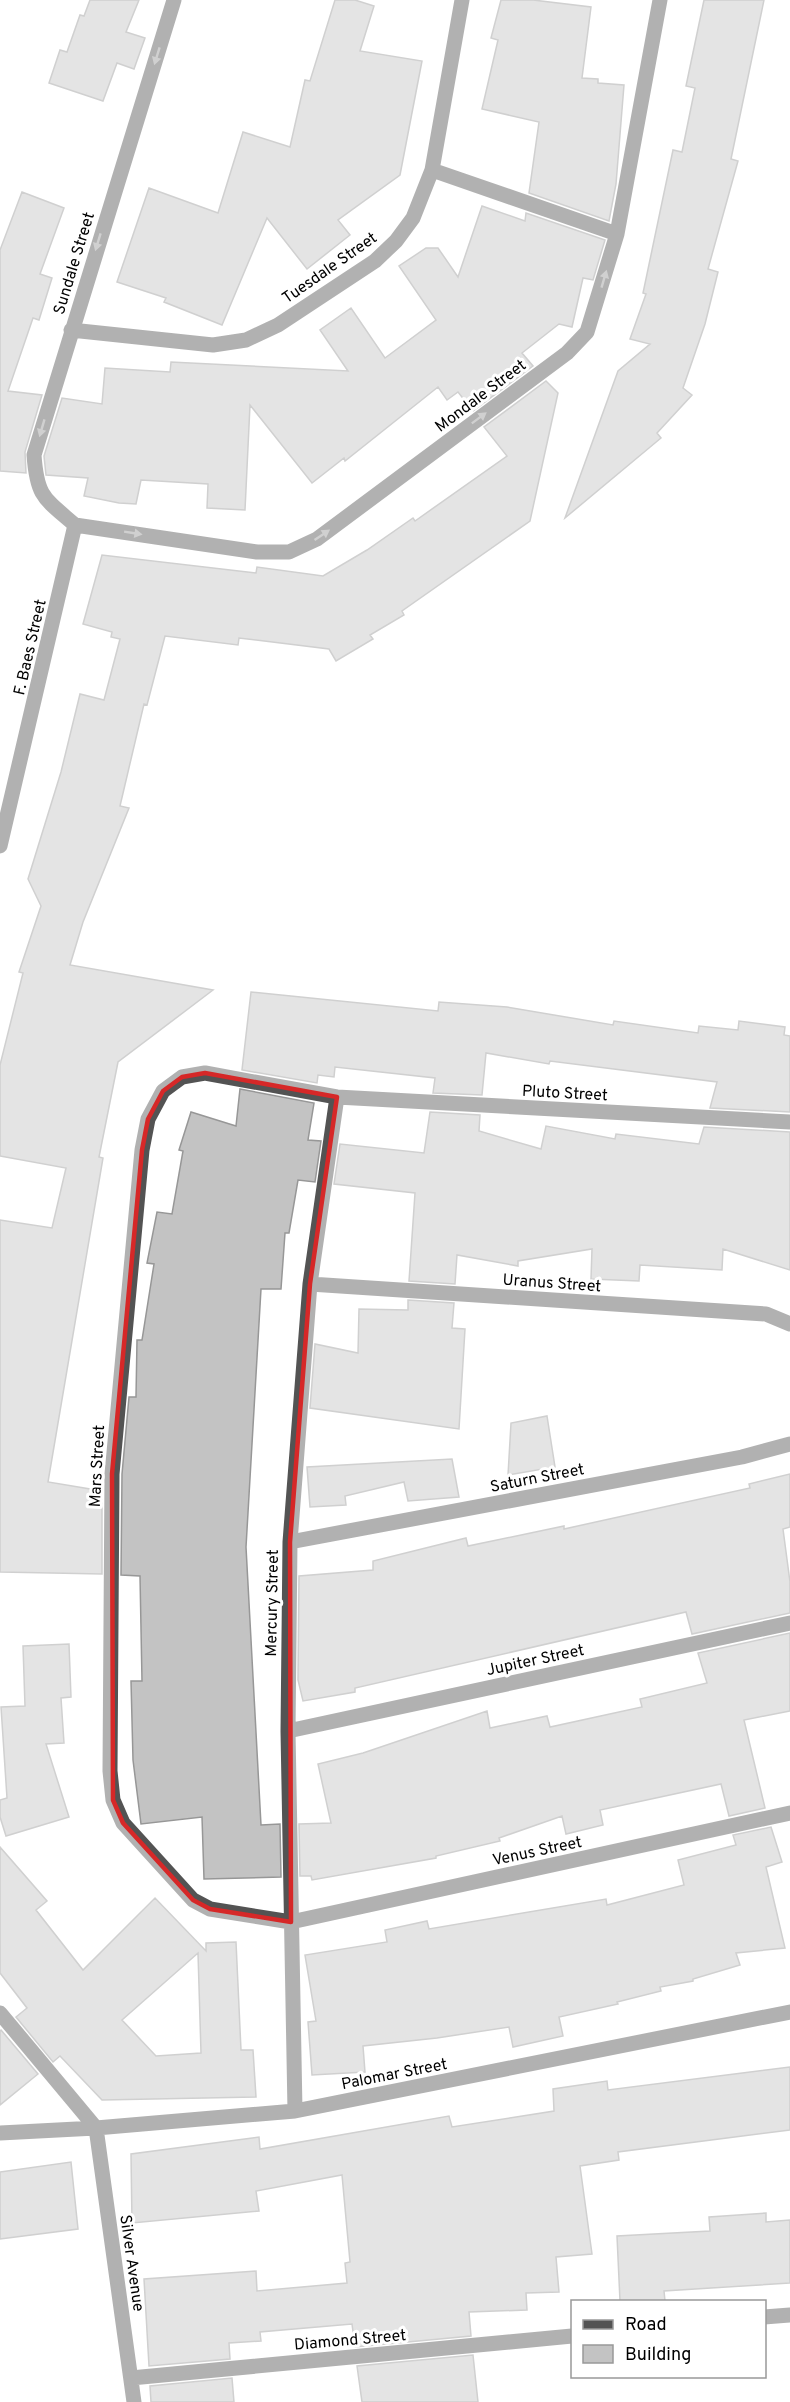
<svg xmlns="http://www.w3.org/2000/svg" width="790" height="2402" font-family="Overpass,sans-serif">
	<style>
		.building { fill: #c3c3c3; stroke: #979797; stroke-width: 1.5; fill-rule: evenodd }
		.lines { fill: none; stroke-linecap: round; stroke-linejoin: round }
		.minor { stroke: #535353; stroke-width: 15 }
		.oneway { fill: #989898 }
		.marked { fill: none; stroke: #d62828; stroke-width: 4.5; stroke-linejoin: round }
		.labels { text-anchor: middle; stroke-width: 6; stroke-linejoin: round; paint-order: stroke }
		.street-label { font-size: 16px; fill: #000; stroke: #fff }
	</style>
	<rect width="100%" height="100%" fill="#fff"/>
	<path class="building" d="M90,0H139L126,32L145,38L134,69L117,63L103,101L49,83L60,50L67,52L80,15L84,16Z
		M335,0H355L374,6L360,51L422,61L400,175L338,220L350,235L307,269L267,218L222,325L164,302L166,298L117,282L149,188L218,213L243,132L290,147L305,80L310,81Z
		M501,0H533L591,7L582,78L598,79V83L624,85L616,184L609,221L529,193L539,122L482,109L498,40L491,38Z
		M704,0H764L731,159L738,161L708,269L718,272L705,324L683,388L692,395L657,433L661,438L565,518L618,371L650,344L630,339L646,294L643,293L673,150L682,152L695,88L686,86Z
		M22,192L64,208L40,274L52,278L39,320L33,318L8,391L42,395L25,452L26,473L0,471V250Z
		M482,206L525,221L526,213L605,240L593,280L583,278L572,327L559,324L522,353L533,366L473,411L458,392L447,400L438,387L345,461L344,458L312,483L250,405L245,510L207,508L208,484L141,480L136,504L119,503L84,496L88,478L46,475L44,456L62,398L102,404L105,368L170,372L171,362L348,371L320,330L351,308L385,358L436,320L399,266L426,248H438L458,277Z
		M546,381L558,393L530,521L402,611L404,615L370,635L373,639L336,661L329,649L239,638L238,645L165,636L147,705L144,704L120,806L129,808L83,922L70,965L213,990L118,1062L99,1157L103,1158L48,1482L102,1491V1574L0,1572V1220L52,1228L66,1168L0,1156V1065L23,973L19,972L41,906L28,879L61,772L80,694L104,700L120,639L111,637L112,632L83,624L102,555L256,573L257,567L323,576L367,550L413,518L415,521L507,456L484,427Z
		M251,992L438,1011L439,1002L507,1007L613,1025L614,1021L698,1033L699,1026L738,1030L739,1021L785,1027L784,1035L790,1036V1112L710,1108L717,1082L550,1061L549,1064L486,1053L482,1095L433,1093L435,1078L335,1067L334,1077L318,1075L317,1083L242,1070Z
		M240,1089L314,1103L308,1140L321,1141L315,1182L298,1180L289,1233H285L281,1289H261L246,1547L261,1825L280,1824L281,1877L204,1879L202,1817L141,1824L133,1760L131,1681H142L140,1576L121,1575L122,1474L129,1397H136L137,1340H142L154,1264L147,1263L157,1212L172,1214L183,1151L179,1150L191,1112L236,1126Z
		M430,1112L480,1115L479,1131L541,1149L546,1126L615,1139L616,1134L699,1144L704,1127L790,1132V1270L723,1249L722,1270L640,1265L639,1281L591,1279L592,1249L518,1261V1266L457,1255L455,1284L409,1281L415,1193L334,1184L340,1144L424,1153Z
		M408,1300L454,1303L452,1328L465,1329L459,1429L310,1408L315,1344L358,1353L359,1309L408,1310Z
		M547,1416L555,1467L508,1475L511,1423Z
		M452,1459L459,1497L408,1501L404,1482L345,1496L346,1505L310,1507L307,1467Z
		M790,1474V1527L783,1529L790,1582V1613L692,1634L686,1612L355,1688V1692L303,1701L298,1680L299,1576L373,1570V1561L466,1538L468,1546L564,1526V1529L750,1488L749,1484Z
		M790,1633V1711L744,1720L765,1808L729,1816L721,1784L600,1810L603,1825L566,1834L562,1816L499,1838L500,1841L436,1856V1858L312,1880L311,1876H300L299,1824L331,1823L318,1764L363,1753L487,1711L490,1728L547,1716L550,1727L642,1707L640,1699L707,1683L698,1653Z
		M69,1644L71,1697L61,1698L64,1743L46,1744L69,1817L6,1836L0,1817V1800L7,1798L1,1707L25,1706L23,1646Z
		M771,1827L782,1862L766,1867L785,1948L736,1953L740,1965L693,1979V1981L660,1987L661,1991L617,2002L618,2004L559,2017L563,2036L513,2047L509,2027L437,2038L363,2046L365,2072L312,2075L308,2022L316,2021L305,1955L387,1942L385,1930L427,1921L429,1929L606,1899L607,1905L684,1885L678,1860L736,1845L733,1835Z
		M0,1847L47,1901L36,1910L83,1970L155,1898L206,1951V1943L236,1942L241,2050H253L256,2097L102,2100L60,2056L53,2062L16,2017L27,2008L0,1973ZM198,1953L201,2053L156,2056L122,2020Z
		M1,2030L38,2074L0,2105V2031Z
		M790,2067V2130L618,2152L619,2160L580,2166L592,2254L556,2257L559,2292L526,2293L527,2310L469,2312L471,2336L355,2347L352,2324L260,2332L261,2341L229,2343L230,2359L149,2366L144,2279L256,2271L257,2291L347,2283L345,2263L350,2262L342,2175L256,2191L259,2211L132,2223L131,2154L259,2137L260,2149L449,2116L452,2127L554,2111L553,2089L607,2081L608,2090Z
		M71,2162L78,2229L0,2239V2172Z
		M766,2213V2222L790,2220V2283L664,2291L665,2301H620L617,2236L710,2231L709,2217Z
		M473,2355L478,2402H362L357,2366Z
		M232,2378L234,2402H151L150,2386Z"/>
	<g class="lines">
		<path class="minor" d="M432,170L617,234
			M71,330L213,345L246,340L278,325L375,261L396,241L413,218L432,170L462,0
			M75,525L257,552H289L317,539L567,353L587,332L617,234L660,0
			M75,525C44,498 37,497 34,455L174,0
			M0,846L75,525
			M790,1122L337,1097L205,1073L182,1077L163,1091L148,1119L142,1150L112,1474L110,1771L113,1800L123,1823L193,1900L210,1909L291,1922L790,1813
			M310,1284L766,1314L790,1324
			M290,1542L742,1457L790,1444
			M288,1731L790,1623
			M0,2013L96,2128L134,2402
			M295,2111L288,1731L290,1542L310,1284L337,1097
			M0,2133L96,2128L295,2111L790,2012
			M764,2317L790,2315
			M131,2378L572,2336"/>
	</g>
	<defs><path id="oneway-solid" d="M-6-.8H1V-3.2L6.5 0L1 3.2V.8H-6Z" transform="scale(1.5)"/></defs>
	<g class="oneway">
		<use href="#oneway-solid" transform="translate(157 56) rotate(107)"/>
		<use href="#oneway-solid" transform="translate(98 242) rotate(107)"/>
		<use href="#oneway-solid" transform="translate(604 279) rotate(-74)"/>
		<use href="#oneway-solid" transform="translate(479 418) rotate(-37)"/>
		<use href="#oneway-solid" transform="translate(42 428) rotate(106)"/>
		<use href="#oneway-solid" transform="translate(133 533) rotate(9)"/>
		<use href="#oneway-solid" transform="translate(322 535) rotate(-34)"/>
	</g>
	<path d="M0 0H790V2402H0ZM205,1073L337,1097L310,1284L290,1542L291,1922L210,1909L193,1900L123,1823L113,1800L112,1474L142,1150L148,1119L163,1091L182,1077Z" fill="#fff" fill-opacity=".55" fill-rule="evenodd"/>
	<path class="marked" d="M205,1073L337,1097L310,1284L290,1542L291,1922L210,1909L193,1900L123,1823L113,1800L112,1474L142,1150L148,1119L163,1091L182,1077Z"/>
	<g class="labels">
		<g class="street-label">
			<text transform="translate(73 263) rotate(-73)" y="6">Sundale Street</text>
			<text transform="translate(329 267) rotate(-35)" y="6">Tuesdale Street</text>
			<text transform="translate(480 395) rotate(-37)" y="6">Mondale Street</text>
			<text transform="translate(29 647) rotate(-77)" y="6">F. Baes Street</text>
			<text transform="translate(565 1092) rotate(3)" y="6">Pluto Street</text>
			<text transform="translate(552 1282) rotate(4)" y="6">Uranus Street</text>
			<text transform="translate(96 1466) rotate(-87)" y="6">Mars Street</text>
			<text transform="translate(537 1477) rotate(-11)" y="6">Saturn Street</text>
			<text transform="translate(271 1603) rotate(-89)" y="6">Mercury Street</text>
			<text transform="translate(535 1659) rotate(-12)" y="6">Jupiter Street</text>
			<text transform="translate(537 1850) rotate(-12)" y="6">Venus Street</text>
			<text transform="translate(394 2073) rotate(-11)" y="6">Palomar Street</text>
			<text transform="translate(133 2263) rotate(82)" y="6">Silver Avenue</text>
			<text transform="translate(350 2339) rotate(-5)" y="6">Diamond Street</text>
		</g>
	</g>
	<rect x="571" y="2300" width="195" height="78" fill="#ffffff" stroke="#999999" stroke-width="1.5"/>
	<rect x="583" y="2320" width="30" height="9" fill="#535353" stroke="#999999" stroke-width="1.5"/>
	<text x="625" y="2330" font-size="18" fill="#000000">Road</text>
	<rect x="583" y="2345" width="30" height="18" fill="#c3c3c3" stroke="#999999" stroke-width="1.5"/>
	<text x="625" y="2360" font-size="18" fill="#000000">Building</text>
</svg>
